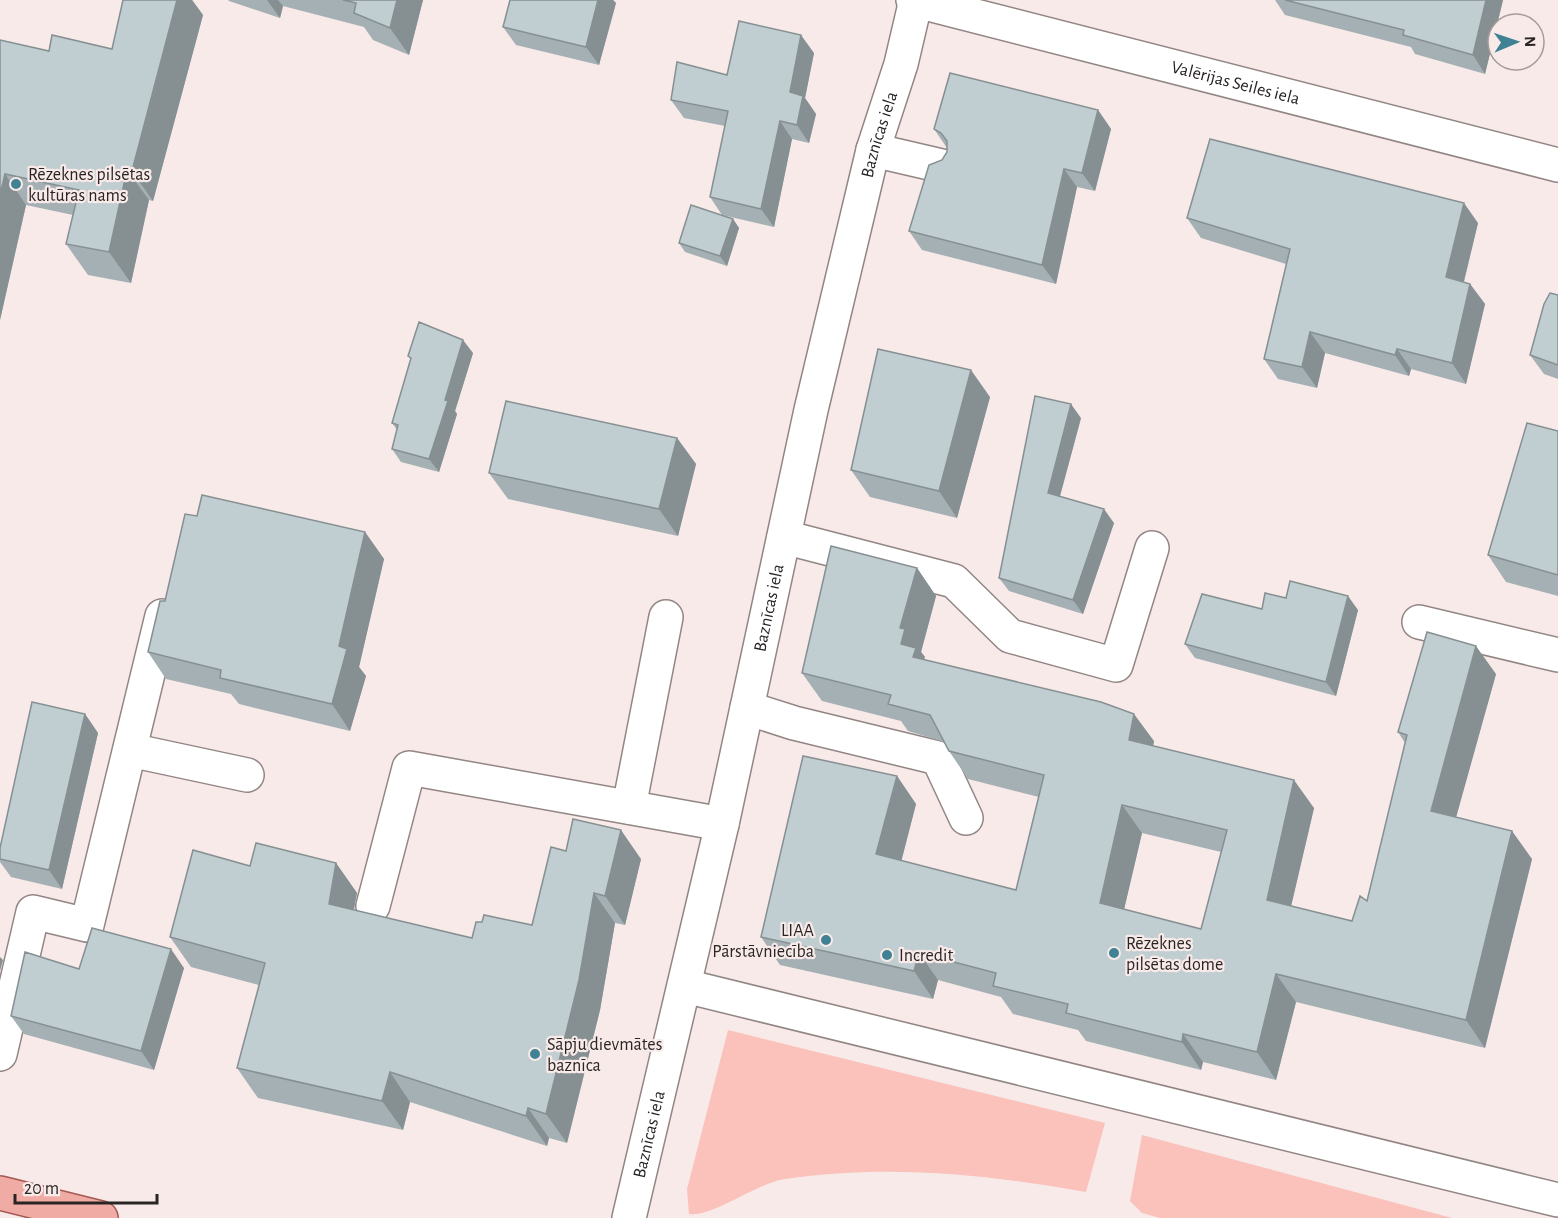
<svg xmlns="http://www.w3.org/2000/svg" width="1558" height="1218" font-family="'Alegreya Sans',sans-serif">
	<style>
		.green { fill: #fac2bb }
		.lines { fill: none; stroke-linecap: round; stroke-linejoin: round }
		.minor-casing { stroke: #928684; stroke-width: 36 }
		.major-casing { stroke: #a45851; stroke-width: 36 }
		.minor { stroke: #fff; stroke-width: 33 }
		.major { stroke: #f0aba5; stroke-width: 33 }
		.wall { fill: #a5b0b4; fill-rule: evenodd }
		.shaded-wall { fill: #869092 }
		.building { fill: #c0cdd1; stroke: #869092; stroke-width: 1.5; fill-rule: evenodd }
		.poi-dot { fill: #408193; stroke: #f8eae8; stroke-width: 2 }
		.labels { text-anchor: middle; stroke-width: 4.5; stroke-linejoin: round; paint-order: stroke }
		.street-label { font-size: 18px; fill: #2a2525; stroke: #f8eae8 }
		.poi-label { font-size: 18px; fill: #2a2525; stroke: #f8eae8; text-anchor: start }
	</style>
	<rect width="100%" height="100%" fill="#f8eae8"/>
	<path class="green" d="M728,1030L1105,1123L1086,1192C985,1174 888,1164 785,1179C757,1183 711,1218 689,1214L687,1189Z
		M1142,1135L1452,1218H1160L1142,1213L1130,1201Z"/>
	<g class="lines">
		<g class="minor-casing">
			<g id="minor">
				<path id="s1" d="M913,0L1558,165"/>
				<path d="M873,150L942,166"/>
				<path d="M784,537L954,581L1010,636L1116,665L1152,548"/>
				<path d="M1419,622L1558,655"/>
				<path d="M747,708L794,723L938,758L966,818"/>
				<path d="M130,750L247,775"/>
				<path d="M629,807L666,617"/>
				<path d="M373,906L409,768L722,824"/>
				<path d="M685,986L1558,1200"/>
				<path d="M0,1054L33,912L87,925L162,616"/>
				<path id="s2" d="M629,1218L722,824L811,410L873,150L901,64L916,0"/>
			</g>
		</g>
		<g class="major-casing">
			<path id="major" d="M0,1193L101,1218"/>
		</g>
		<use href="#minor" class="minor"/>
		<use href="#major" class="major"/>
	</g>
	<path class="wall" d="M123,0H192L203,15L153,201L149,200L131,283L88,275L66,244L73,215L26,205L0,320V40L49,51L112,49Z
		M228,0H423L409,55L373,40L364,27L283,6L280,18L229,1Z
		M510,0H613L616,3L599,65L516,45L503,27Z
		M1275,0H1503L1485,74L1415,54L1411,47L1285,15Z
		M814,53L805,98L816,114L809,143L792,139L774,227L722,215L710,197L725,126L684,118L671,100L727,75Z
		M1098,110L1111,129L1095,191L1077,187L1056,284L922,250L909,231L947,152V148L934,129Z
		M1187,218L1478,223L1464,282L1470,284L1485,304L1466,384L1411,369L1409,376L1325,353L1317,388L1278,379L1264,359L1286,264L1201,238Z
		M733,219L739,228L727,266L685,252L679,243Z
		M1558,295V379L1544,374L1530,355Z
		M473,353L455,411L457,414L439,472L401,462L392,449L397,430L392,423L411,360L408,356Z
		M990,397L957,518L870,497L851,470Z
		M1081,418L1060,496L1114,523L1083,614L1009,591L999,578Z
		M1558,431V596L1506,582L1488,555Z
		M677,438L696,464L678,536L508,499L489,473Z
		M197,516L365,532L384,559L359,667L366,676L350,731L239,704L231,694L166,679L148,652L165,601Z
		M917,568L936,596L921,652L925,657L924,659L1154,741L1153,746L1314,808L1291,906L1352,921L1367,901L1405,743L1398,732L1496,674L1456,817L1532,859L1485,1048L1296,1002L1276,1080L1203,1062L1201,1070L1086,1041L1078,1030L1013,1014L1001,997L938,980L933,999L780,965L761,937L897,776L916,804L901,861L1016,890L1039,797L968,779L949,751L944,742L908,731L901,721L822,701L802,673ZM1142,833L1221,852L1201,929L1124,909Z
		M1286,598L1358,610L1336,696L1195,658L1185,644Z
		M85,714L98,733L62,889L11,877L0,862V848Z
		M566,851L641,859L625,925L615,923L600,1010L567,1143L549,1138L547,1146L410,1102L403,1130L258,1098L237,1068L259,985L191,967L170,937L250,866L336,863L357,893L354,910L472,938L532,925Z
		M184,968L154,1070L24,1034L11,1016L79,969Z"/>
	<path class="shaded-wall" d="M177,0H192L203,15L153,201L132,171Z
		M267,0H278L283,6L280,18Z
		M397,0H423L409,55L390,28Z
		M598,0H613L616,3L599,65L586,47Z
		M1486,0H1503L1485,74L1473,55Z
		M801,35L814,53L805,98L816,114L809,143L797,125L790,92Z
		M1098,110L1111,129L1095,191L1082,173Z
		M780,121L792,139L774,227L761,209Z
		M1064,169L1077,187L1056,284L1042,265Z
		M127,170L149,200L131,283L109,252Z
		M5,174L26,205L0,320V195Z
		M1464,203L1478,223L1460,297L1446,277Z
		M733,219L739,228L727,266L720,256Z
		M1470,284L1485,304L1466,384L1452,363Z
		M1310,332L1325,353L1317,388L1302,367Z
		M463,340L473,353L455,411L457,414L439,472L429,459L445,400Z
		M1397,349L1411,369L1409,376L1395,355Z
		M971,370L990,397L957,518L939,491Z
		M1071,404L1081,418L1057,507L1048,493Z
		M677,438L696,464L678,536L659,509Z
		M1104,509L1114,523L1083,614L1073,600Z
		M365,532L384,559L359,667L366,676L350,731L332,704L339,646Z
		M917,568L936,596L921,652L925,657L924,659L933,685L901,644L900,628Z
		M1348,596L1358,610L1336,696L1326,682Z
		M1476,646L1496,674L1450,839L1431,811Z
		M85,714L98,733L62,889L49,870Z
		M1134,714L1154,741L1149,768L1129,740Z
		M897,776L916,804L896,882L876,854Z
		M1294,780L1314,808L1286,928L1267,900Z
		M1122,805L1142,833L1119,931L1100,903Z
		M621,830L641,859L625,925L605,896Z
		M1512,831L1532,859L1485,1048L1466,1020Z
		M336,863L357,893L349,934L329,904Z
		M594,893L615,923L600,1010L567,1143L546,1114Z
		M171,949L184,968L154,1070L141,1051Z
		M919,953L938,980L933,999L914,971Z
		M0,957L3,960L0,971Z
		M1276,974L1296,1002L1276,1080L1257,1052Z
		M1183,1034L1203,1062L1201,1070L1182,1042Z
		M390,1072L410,1102L403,1130L382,1101Z
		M528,1108L549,1138L547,1146L526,1116Z"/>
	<path class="building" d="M123,0H177L132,171L127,170L109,252L66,244L79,190L5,174L0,195V40L49,51L52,35L112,49Z
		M343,0H397L390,28L354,13L356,3Z
		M510,0H598L586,47L503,27Z
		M1285,0H1486L1473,55L1403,35L1404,30Z
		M739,21L801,35L790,92L803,96L797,125L780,121L761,209L710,197L728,111L671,100L677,62L727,75Z
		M950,73L1098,110L1082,173L1064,169L1042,265L909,231L929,165L942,160L947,152V141L941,133L934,129Z
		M1210,139L1464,203L1446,277L1470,284L1452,363L1397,349L1395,355L1310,332L1302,367L1264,359L1290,249L1187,218Z
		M691,205L733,219L720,256L679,243Z
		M1550,293L1558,295V365L1530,355L1544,304Z
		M419,322L463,340L445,400L448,401L429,459L392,449L398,425L392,423L411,358L408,356Z
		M878,349L971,370L939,491L851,470Z
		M1035,396L1071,404L1048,493L1104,509L1073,600L999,578Z
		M506,401L677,438L659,509L489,473Z
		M1527,423L1558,431V575L1488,555Z
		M202,495L365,532L339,646L347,649L332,704L220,678L221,670L148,652L160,601H165L185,514L197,516Z
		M831,546L917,568L900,628L905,629L901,644L916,648L913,657L1101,702L1134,714L1129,740L1294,780L1267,900L1352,921L1360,896L1367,901L1407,735L1398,732L1427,632L1476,646L1431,811L1512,831L1466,1020L1276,974L1257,1052L1183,1034L1182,1042L1066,1013L1068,1004L993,986L996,973L919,953L914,971L761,937L803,756L897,776L876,854L1016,890L1044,775L949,751L930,715L888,704L891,695L802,673ZM1122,805L1227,830L1201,929L1100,903Z
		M1290,581L1348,596L1326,682L1185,644L1202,594L1262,609L1265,593L1286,598Z
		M32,702L85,714L49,870L0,859V848Z
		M573,819L621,830L605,896L594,893L579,980L546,1114L528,1108L526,1116L390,1072L382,1101L237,1068L265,963L170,937L193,850L250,866L256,843L336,863L329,904L472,938L476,922H482L484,915L532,925L551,847L566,851Z
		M92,928L171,949L141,1051L11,1016L25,952L79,969Z"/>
	<g class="poi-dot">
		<circle cx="16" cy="184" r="6"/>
		<circle cx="826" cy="940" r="6"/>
		<circle cx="1114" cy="953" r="6"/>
		<circle cx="887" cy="955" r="6"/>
		<circle cx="535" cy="1054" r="6"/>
	</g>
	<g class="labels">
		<g class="street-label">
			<text dy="6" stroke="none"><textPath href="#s1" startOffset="333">Valērijas Seiles iela</textPath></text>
			<text dy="6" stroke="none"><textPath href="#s2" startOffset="1112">Baznīcas iela</textPath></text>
			<text dy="6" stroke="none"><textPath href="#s2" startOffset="626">Baznīcas iela</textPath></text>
			<text dy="6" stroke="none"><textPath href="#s2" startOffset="86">Baznīcas iela</textPath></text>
		</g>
		<g class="poi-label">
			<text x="28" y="180">Rēzeknes pilsētas<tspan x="28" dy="21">kultūras nams</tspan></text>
			<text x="814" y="936" text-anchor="end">LIAA<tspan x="814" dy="21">Pārstāvniecība</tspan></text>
			<text x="1126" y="949">Rēzeknes<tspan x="1126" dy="21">pilsētas dome</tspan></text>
			<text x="899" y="961">Incredit</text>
			<text x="547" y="1050">Sāpju dievmātes<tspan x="547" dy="21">baznīca</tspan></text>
		</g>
	</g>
	<g transform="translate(1516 42) rotate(88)"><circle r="28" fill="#f8eae8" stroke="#a69b9a" stroke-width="1.5"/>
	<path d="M0-4.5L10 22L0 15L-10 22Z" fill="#408193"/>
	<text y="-9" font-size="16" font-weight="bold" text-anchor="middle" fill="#2a2525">N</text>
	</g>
	<path d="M15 1194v9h142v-9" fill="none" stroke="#2a2525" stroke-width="3"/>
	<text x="24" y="1194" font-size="18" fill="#2a2525" stroke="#f8eae8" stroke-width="4.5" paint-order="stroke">20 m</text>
</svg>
